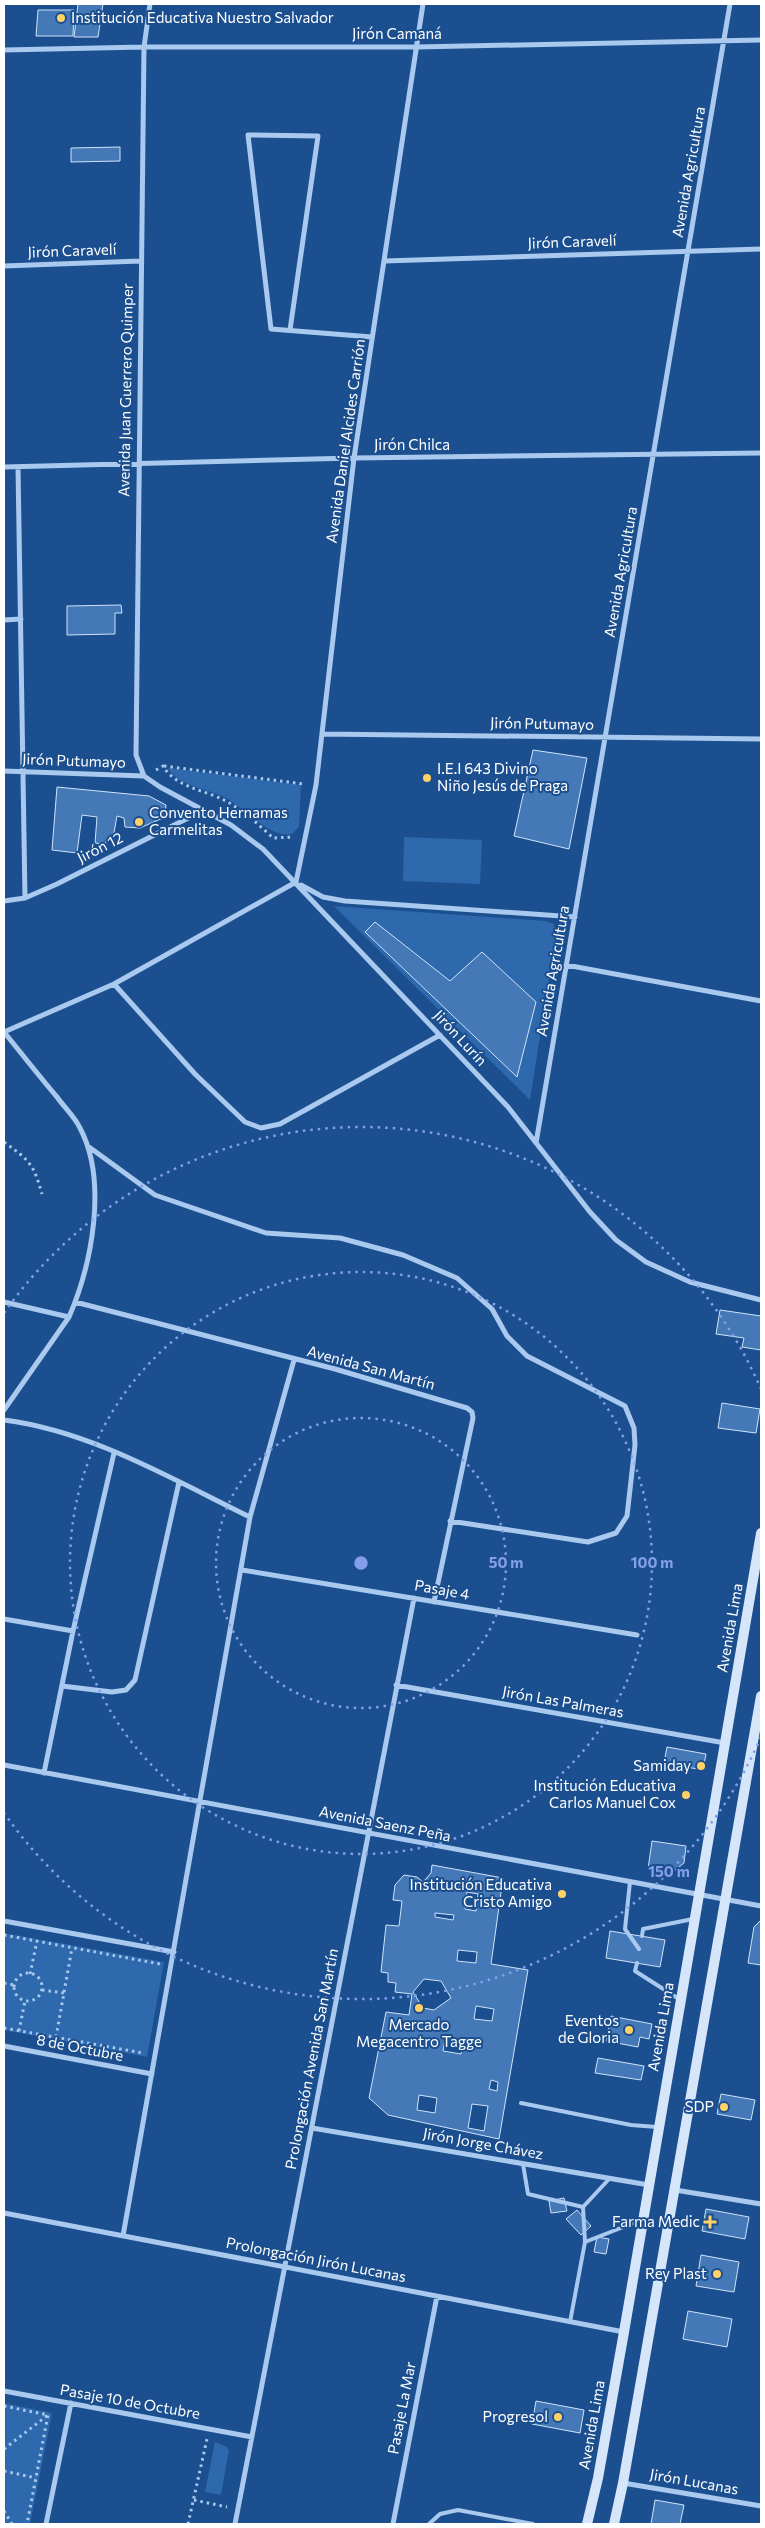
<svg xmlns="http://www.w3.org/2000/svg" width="765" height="2528" font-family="Commissioner,sans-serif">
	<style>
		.green { fill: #2e69ad }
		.building { fill: #4478b7; stroke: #cfe3fa; fill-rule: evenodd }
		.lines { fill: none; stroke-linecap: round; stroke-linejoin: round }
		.path { stroke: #a9c9ee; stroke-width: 3; stroke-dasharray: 2.5 4; stroke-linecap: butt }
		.service { stroke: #a9c9ee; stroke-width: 4 }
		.minor { stroke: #a9c9ee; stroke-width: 5 }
		.secondary { stroke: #d6e6fa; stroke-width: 10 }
		.ring { fill: none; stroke: #839eea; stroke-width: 2.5; stroke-dasharray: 2.5 5 }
		.poi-dot { fill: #ffd166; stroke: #1b4f8f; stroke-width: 2 }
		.labels { text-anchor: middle; stroke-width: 4; stroke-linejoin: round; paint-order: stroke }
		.poi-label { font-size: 15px; fill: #fff; stroke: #1b4f8f; text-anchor: end }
		.street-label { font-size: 15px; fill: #fff; stroke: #1b4f8f }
		.centre { fill: #839eea; stroke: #1b4f8f; stroke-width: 2.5 }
		.ring-label { font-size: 15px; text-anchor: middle; font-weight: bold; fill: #839eea; stroke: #1b4f8f; stroke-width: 4; stroke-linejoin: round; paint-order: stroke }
	</style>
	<rect width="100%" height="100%" fill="#1b4f8f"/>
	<path class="green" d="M168,768L301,785L299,827L292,834C270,839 246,809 226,798C209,789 177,786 168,768Z
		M404,837L482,840L480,884L403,881Z
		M334,906L546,921L554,924L556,935L530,1100Z
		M4,1933L164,1962L147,2057L4,2030Z
		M4,2403L52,2413L30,2524H4Z
		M215,2442L227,2447L229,2450L221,2495L205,2492Z"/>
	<path class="building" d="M78,4H103L98,37H74Z
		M38,10H74L73,36H36Z
		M120,147V161L71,162V148Z
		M121,605L122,613H115V634L67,635V606Z
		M533,750L587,758L569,849L514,836Z
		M57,787L149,796L166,805L165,817L140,828L125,827L124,818L117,816L113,838L103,844L95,843L97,817L82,815L77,853L52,850Z
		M375,922L450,981L482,952L536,1002L517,1077L365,932Z
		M720,1310L761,1316V1350L742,1347L744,1338L716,1334Z
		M722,1403L760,1409L756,1433L718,1428Z
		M667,1747L706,1754L703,1770L664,1763Z
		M652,1841L686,1846L684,1863L673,1872L648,1869Z
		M432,1865L503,1878L491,1964L528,1970L499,2139L388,2115L369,2098L386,2012L409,2015L412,1994L395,1992L396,1983L388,1982V1973L381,1972L386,1925L399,1926L402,1901L393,1900L395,1885L404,1875L417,1877L423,1882L431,1873ZM467,1892L478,1894L476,1911L465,1909ZM435,1913L454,1915L453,1920L435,1917ZM458,1950L477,1952L476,1963L457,1961ZM424,1979L441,1981L451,1998L434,2010L423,2008L413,1992ZM476,2006L494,2009L492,2021L474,2019ZM445,2039L463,2042L461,2054L443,2051ZM491,2080L498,2082L497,2091L489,2089ZM419,2095L437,2098L435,2113L417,2110ZM472,2104L488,2106L484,2131L468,2128Z
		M761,1920V1965L748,1963L754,1927Z
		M610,1931L665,1940L660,1967L606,1958Z
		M611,2016L652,2024L649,2039L640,2037L638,2047L606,2041Z
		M598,2058L644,2066L641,2080L595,2073Z
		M721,2094L755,2100L751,2120L717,2114Z
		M564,2198L567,2211L551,2213L549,2201Z
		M706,2209L749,2217L745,2239L702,2231Z
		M577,2210L591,2226L581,2235L566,2219Z
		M597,2237L609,2239L606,2254L594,2252Z
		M701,2255L739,2262L734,2292L696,2286Z
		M688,2311L732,2319L727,2347L683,2339Z
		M536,2401L584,2410L580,2433L532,2424Z
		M655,2500L684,2505L680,2524H651Z"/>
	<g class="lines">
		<path class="path" d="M164,766L304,784
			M156,770L163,766C175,787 204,790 224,800C243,810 258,824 273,838L293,837
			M4,1142C30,1161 33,1163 42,1194
			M4,1935L160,1964
			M14 1987a14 14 0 1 1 28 0a14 14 0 1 1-28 0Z
			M30,1974L37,1941
			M4,1983L14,1985
			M42,1990L64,1993
			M4,2028L143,2053
			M19,2031L25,2001
			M56,2037L72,1948
			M4,2406L48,2415L27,2524
			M4,2449L48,2415
			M4,2471L36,2478
			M194,2500L227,2507
			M4,2511L12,2524
			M188,2524L207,2439"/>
		<path class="service" d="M630,1882L625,1929L639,1949
			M642,1936L643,1929L693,1919
			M637,1963L635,1971L679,1999
			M521,2103L631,2125L657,2127
			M523,2164L528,2194L583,2207
			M585,2242L583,2207L610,2178
			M570,2322L585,2242L641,2220
			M429,2524L440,2514L458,2510L533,2524"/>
		<path class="minor" d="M4,50L144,47H417L761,40
			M384,261L761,249
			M4,266L140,261
			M290,330L318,136L248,135L271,329L372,337
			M4,467L354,458L761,453
			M18,467L25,898
			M4,620L21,619
			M323,734L761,739
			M4,771L144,776
			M144,776L160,787L231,825L263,849L508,1107L590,1212L616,1240L646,1262L690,1282L761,1300
			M144,776L136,755L144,47L150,4
			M296,882L316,785L354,458L423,4
			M301,885L323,897L345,901L575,917
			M4,901L25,898L57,884L204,810
			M566,965L761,1001
			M114,984L195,1074L245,1122L261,1128L280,1124L440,1035
			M4,1032L114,984L296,882
			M536,1143L730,4
			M89,1147L155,1195L266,1233L340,1238L403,1255L457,1278L492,1309L507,1336L527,1356L625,1406L634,1428L635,1445L627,1516L616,1533L588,1542L450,1521
			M4,1302L69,1317
			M75,1302L335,1369L467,1408L472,1412L473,1418L434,1602
			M4,1410L69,1317C92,1264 108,1181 80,1128C75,1117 64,1107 57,1097C39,1076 22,1054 4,1032
			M4,1420C91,1431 172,1479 250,1517
			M242,1570L637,1635
			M4,1619L73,1631
			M396,1685L725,1743
			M62,1686L112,1692L126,1690L135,1680L179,1482
			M4,1765L761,1906
			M44,1773L73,1631L114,1453
			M4,1921L174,1952
			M4,2046L152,2074
			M312,2128L649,2185
			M675,2190L761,2204
			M4,2213L624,2332
			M123,2236L250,1517L294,1360
			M4,2391L252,2437
			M623,2483L761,2506
			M46,2524L71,2403
			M235,2524L414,1598
			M393,2524L437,2296"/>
		<path class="secondary" d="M587,2524L598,2478L624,2332L761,1533
			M614,2524L623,2483L761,1696"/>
	</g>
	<g class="ring">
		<circle cx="361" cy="1563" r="145"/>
		<circle cx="361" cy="1563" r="291"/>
		<path d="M761 1737A436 436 0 0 1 4 1813M4 1313A436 436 0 0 1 761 1389"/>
	</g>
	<g class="poi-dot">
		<circle cx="61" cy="18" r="5"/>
		<circle cx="427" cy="778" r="5"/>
		<circle cx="139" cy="822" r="5"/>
		<circle cx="701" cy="1766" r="5"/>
		<circle cx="686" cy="1795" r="5"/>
		<circle cx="562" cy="1894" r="5"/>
		<circle cx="419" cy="2008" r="5"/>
		<circle cx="629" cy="2030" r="5"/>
		<circle cx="724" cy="2107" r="5"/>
		<path d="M707.5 2214.5h5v5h5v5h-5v5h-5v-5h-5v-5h5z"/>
		<circle cx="717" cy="2274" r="5"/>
		<circle cx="558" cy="2417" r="5"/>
	</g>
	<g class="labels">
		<g class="poi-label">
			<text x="71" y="23" text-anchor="start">Institución Educativa Nuestro Salvador</text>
			<text x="437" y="774" text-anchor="start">I.E.I 643 Divino<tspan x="437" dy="17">Niño Jesús de Praga</tspan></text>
			<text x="149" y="818" text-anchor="start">Convento Hernamas<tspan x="149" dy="17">Carmelitas</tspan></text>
			<text x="691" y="1771">Samiday</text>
			<text x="676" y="1791">Institución Educativa<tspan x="676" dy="17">Carlos Manuel Cox</tspan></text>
			<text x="552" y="1890">Institución Educativa<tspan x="552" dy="17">Cristo Amigo</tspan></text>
			<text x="619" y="2026">Eventos<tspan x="619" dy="17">de Gloria</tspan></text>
			<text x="419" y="2030" text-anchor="middle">Mercado<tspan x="419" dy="17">Megacentro Tagge</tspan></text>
			<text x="714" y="2112">SDP</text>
			<text x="700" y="2227">Farma Medic</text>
			<text x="707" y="2279">Rey Plast</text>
			<text x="548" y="2422">Progresol</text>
		</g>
		<g class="street-label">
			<text x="397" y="39">Jirón Camaná</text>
			<text transform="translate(689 172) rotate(-80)" y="5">Avenida Agricultura</text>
			<text transform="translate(572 242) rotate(-2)" y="5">Jirón Caravelí</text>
			<text transform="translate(72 251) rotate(-2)" y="5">Jirón Caravelí</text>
			<text transform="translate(126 390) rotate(-89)" y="5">Avenida Juan Guerrero Quimper</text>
			<text transform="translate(346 441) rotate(-82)" y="5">Avenida Daniel Alcides Carrión</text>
			<text x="412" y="450">Jirón Chilca</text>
			<text transform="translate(621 572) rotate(-80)" y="5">Avenida Agricultura</text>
			<text transform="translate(542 724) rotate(1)" y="5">Jirón Putumayo</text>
			<text transform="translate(74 761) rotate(2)" y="5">Jirón Putumayo</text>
			<text transform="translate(100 848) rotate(-27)" y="5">Jirón 12</text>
			<text transform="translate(553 971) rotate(-80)" y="5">Avenida Agricultura</text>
			<text transform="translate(460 1038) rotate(47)" y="5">Jirón Lurín</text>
			<text transform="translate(371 1368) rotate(15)" y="5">Avenida San Martín</text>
			<text transform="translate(442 1590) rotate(10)" y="5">Pasaje 4</text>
			<text transform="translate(730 1628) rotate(-80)" y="5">Avenida Lima</text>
			<text transform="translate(563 1702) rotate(10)" y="5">Jirón Las Palmeras</text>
			<text transform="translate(385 1824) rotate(11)" y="5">Avenida Saenz Peña</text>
			<text transform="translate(661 2027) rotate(-80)" y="5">Avenida Lima</text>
			<text transform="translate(80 2048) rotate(11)" y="5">8 de Octubre</text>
			<text transform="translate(312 2059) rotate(-79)" y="5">Prolongación Avenida San Martín</text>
			<text transform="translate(483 2144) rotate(10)" y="5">Jirón Jorge Chávez</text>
			<text transform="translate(316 2260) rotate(11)" y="5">Prolongación Jirón Lucanas</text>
			<text transform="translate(130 2402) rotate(10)" y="5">Pasaje 10 de Octubre</text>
			<text transform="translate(402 2408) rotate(-79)" y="5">Pasaje La Mar</text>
			<text transform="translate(592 2425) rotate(-80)" y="5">Avenida Lima</text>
			<text transform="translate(694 2482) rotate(10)" y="5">Jirón Lucanas</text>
		</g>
	</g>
	<circle cx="361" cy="1563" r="8" class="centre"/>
	<g class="ring-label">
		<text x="506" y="1568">50 m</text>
		<text x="652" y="1568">100 m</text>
		<text x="669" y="1877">150 m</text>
	</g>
	<rect width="765" height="2528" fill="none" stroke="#ffffff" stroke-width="10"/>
</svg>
